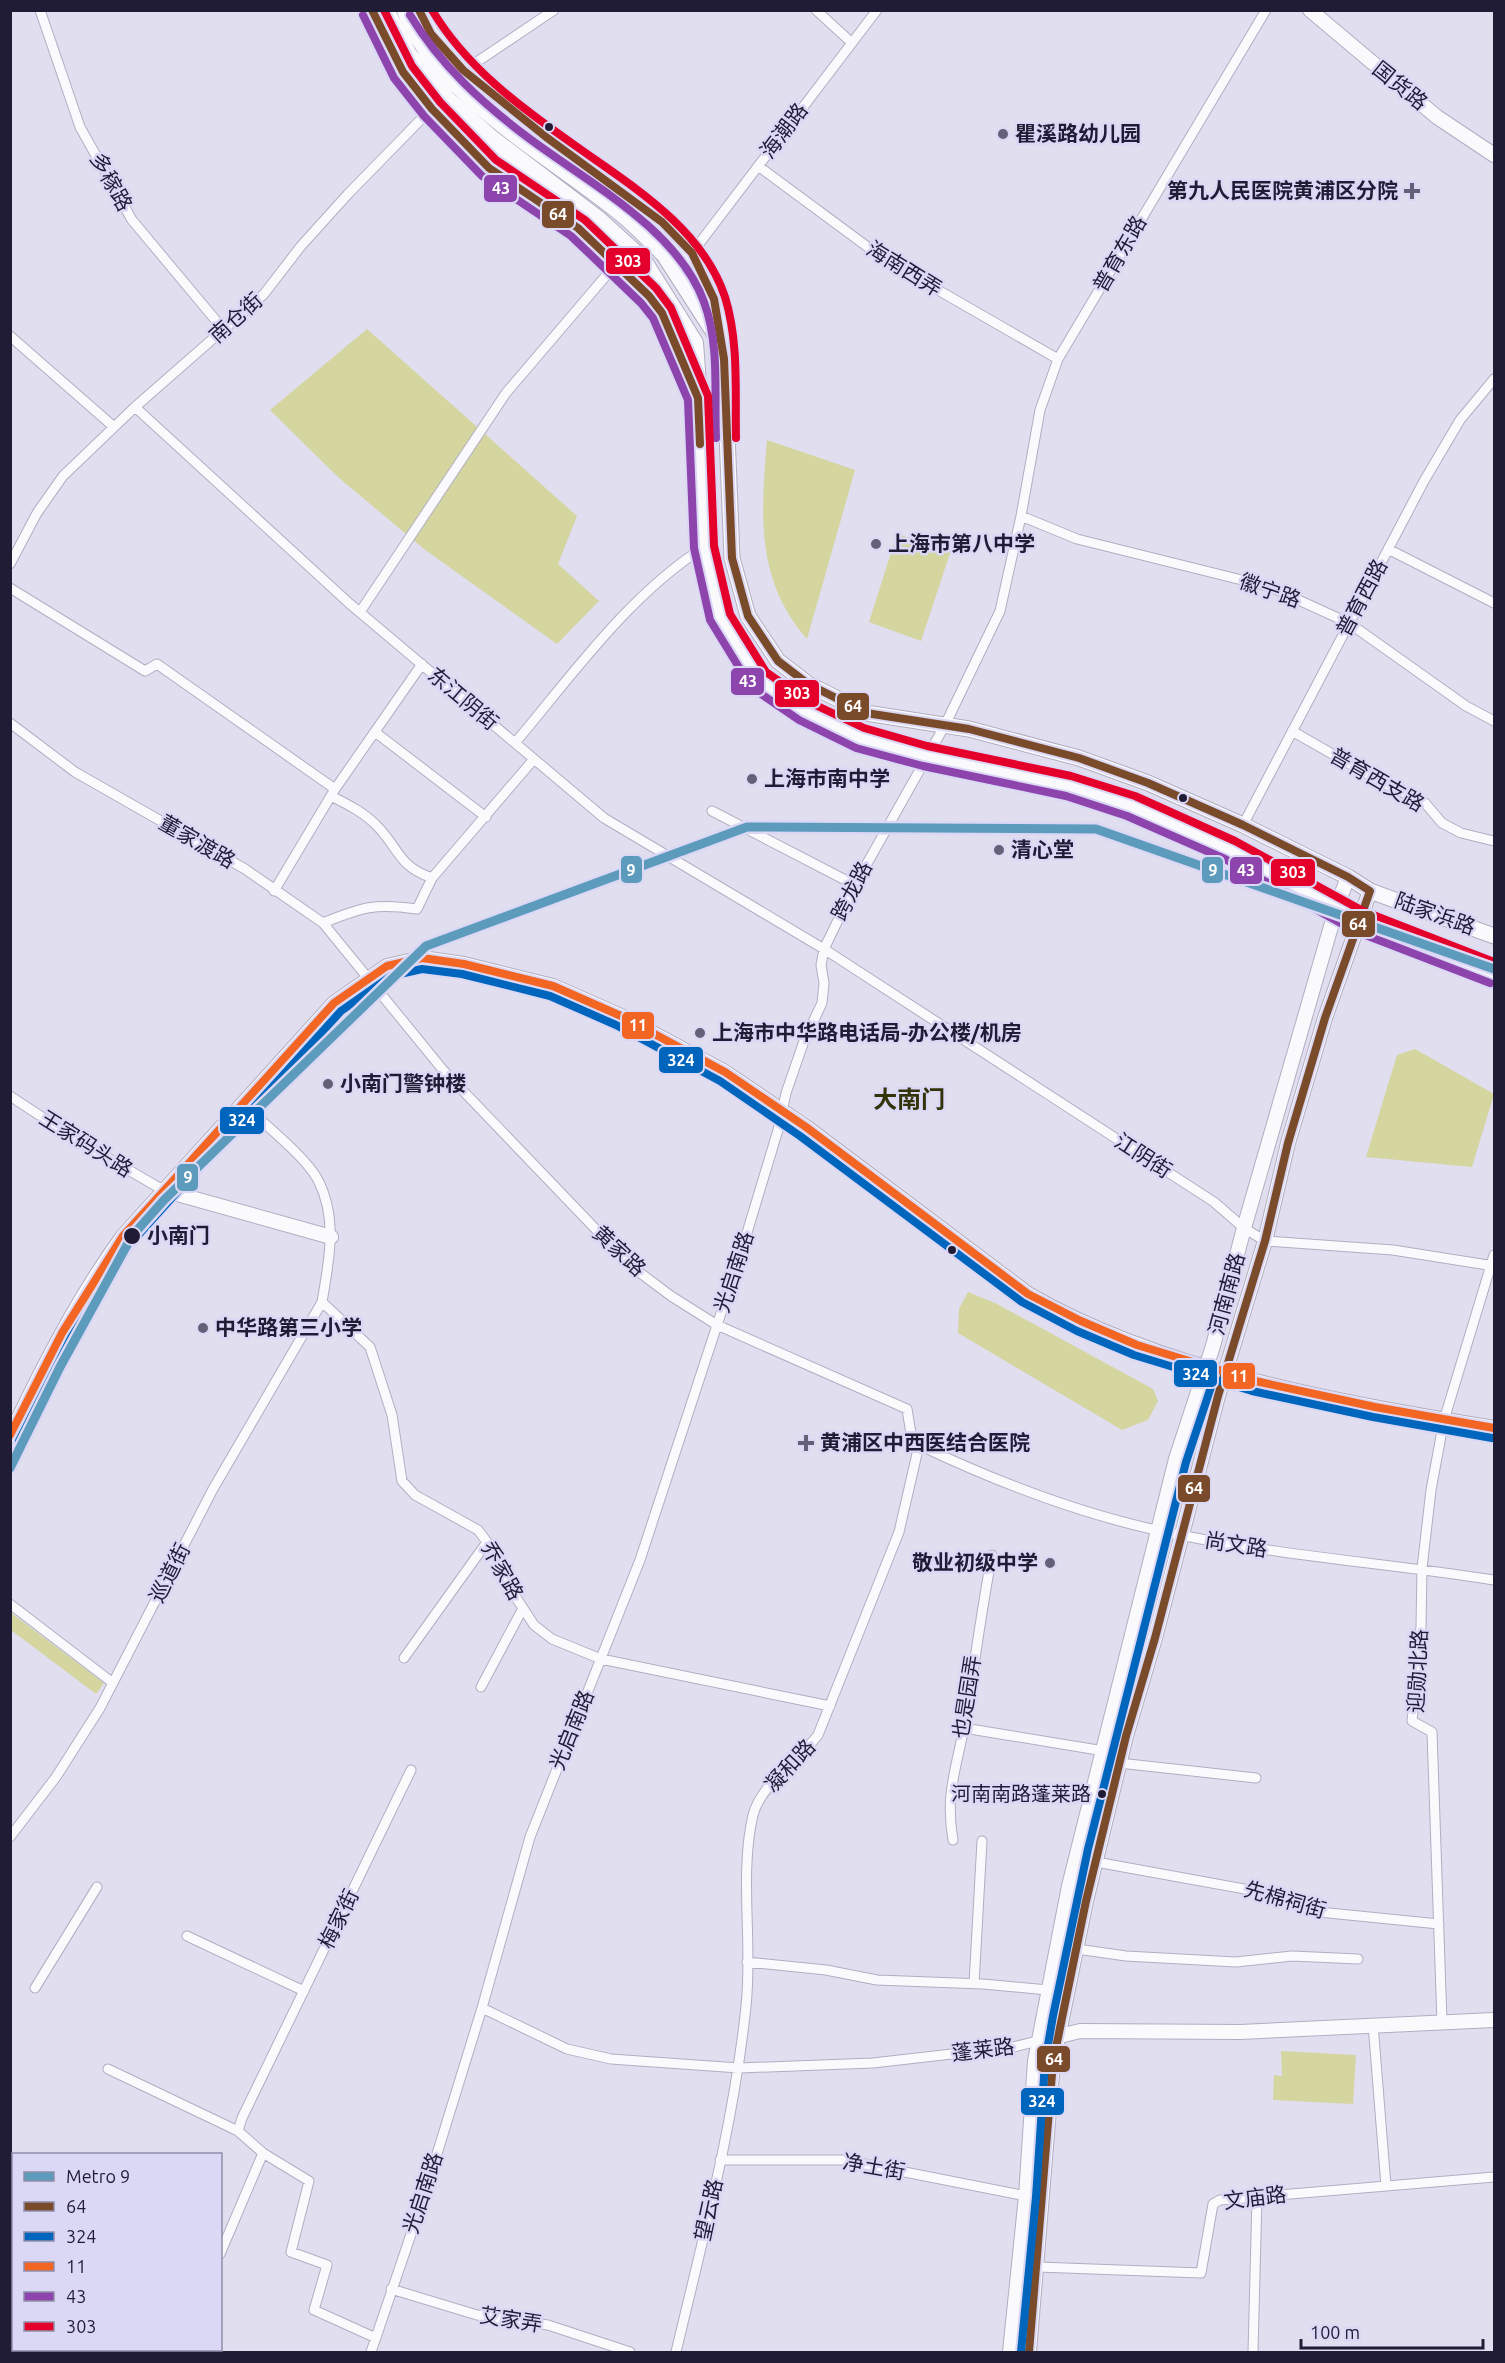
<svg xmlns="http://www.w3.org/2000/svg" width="1505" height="2363" font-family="Ubuntu,'Noto Sans SC',sans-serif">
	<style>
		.green { fill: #d4d59f }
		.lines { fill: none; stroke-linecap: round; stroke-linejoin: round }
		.street-casing { stroke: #b1aec2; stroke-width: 11 }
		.secondary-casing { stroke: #b1aec2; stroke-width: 16 }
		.primary-casing { stroke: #b1aec2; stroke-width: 17 }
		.highway-casing { stroke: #b1aec2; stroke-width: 20 }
		.street { stroke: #fafafd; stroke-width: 9 }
		.secondary { stroke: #fafafd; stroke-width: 14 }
		.primary { stroke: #fafafd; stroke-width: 15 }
		.highway { stroke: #fafafd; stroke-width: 18 }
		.highway-bridge-casing { stroke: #b1aec2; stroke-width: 20; stroke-linecap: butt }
		.highway-bridge { stroke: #fafafd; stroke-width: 18 }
		.bus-1-casing { stroke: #dbd8f5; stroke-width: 12 }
		.bus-2-casing { stroke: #dbd8f5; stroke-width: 12 }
		.bus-3-casing { stroke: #dbd8f5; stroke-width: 12 }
		.bus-4-casing { stroke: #dbd8f5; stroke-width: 12 }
		.bus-5-casing { stroke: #dbd8f5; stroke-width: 12 }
		.bus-1 { stroke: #7a4b2a; stroke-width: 8 }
		.bus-2 { stroke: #0065bd; stroke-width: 8 }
		.bus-3 { stroke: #f26522; stroke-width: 8 }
		.bus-4 { stroke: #8e44ad; stroke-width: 8 }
		.bus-5 { stroke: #e4002b; stroke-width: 8 }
		.metro-1-casing { stroke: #dbd8f5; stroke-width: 14 }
		.metro-1 { stroke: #5d9bbc; stroke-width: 9 }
		.bus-dot { fill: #201c36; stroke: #dbd8f5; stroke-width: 2 }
		.poi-dot { fill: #636077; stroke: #dbd8f5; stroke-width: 2 }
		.labels { text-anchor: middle; stroke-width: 5; stroke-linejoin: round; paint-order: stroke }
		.bus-label { font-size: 20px; fill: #201c36; stroke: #dbd8f5; text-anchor: end }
		.street-label { font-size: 21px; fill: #201c36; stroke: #dbd8f5 }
		.poi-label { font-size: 21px; font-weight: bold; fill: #201c36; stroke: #dbd8f5; text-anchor: start }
		.stop-label { font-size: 21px; font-weight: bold; fill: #201c36; stroke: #dbd8f5; text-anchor: start }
		.quarter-label { font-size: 24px; font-weight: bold; fill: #323309; stroke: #dbd8f5 }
		.line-badge { stroke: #dbd8f5; stroke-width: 2 }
		.badge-label { font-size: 16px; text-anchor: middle; font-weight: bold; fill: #fff }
	</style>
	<rect width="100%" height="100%" fill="#e0deef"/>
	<path class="green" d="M367,329L577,516L558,564L599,601L557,644L424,549L339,478L270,410Z
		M767,440L855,470L807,639C755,579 761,514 767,440Z
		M897,534L951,550L921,641L869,622Z
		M1415,1049L1494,1094L1472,1167L1366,1157L1397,1055Z
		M968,1292L997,1304L1153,1389L1158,1401L1148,1420L1122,1430L958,1333L959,1309Z
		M10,1612L104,1683L96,1694L11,1630Z
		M1281,2051L1356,2055L1353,2104L1273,2100L1274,2075L1282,2076Z"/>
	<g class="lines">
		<g class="street-casing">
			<path id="street" d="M40,10L80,127L132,220L223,329
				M816,10L852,43
				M462,72L554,10
				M758,166L884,259L1058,359
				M692,253L877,10
				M10,336L114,427
				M135,407L350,604L604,818L824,949L1214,1202L1244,1228L1265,1241L1393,1250L1494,1266
				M1021,516L1077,539L1270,587L1349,623L1466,706L1494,721
				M1388,549L1494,603
				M10,564L37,513L63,476L135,407L264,294L301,246L348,194L434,106
				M10,588L145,671L157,664L335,789
				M360,612L506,393L616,264
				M10,723L75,772L245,869L323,923L443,1070L631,1266L671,1296L717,1325L907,1409L912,1440L919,1445C1003,1485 1093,1519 1185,1536C1287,1556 1391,1564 1494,1580
				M1292,731L1383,783L1425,803L1442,823L1461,833L1494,841
				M375,732L486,817
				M515,743C573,674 628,596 704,547
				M331,796C349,805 365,813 378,827C400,850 398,866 432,878
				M712,811L855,885
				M1243,825L1424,481L1460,420L1494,379
				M274,891L335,789L422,664
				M323,923C362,907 375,903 417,909L432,878L534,759
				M10,1096L77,1140L163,1190
				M243,1104C263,1123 306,1157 318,1180C338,1219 329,1261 322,1302L370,1347L392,1415L402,1481L415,1495L478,1530L499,1558L515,1596L534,1625L552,1639L601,1659L830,1706
				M10,1604L113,1683
				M404,1658L487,1542
				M481,1687L523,1608
				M964,1728L1104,1751
				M1119,1763L1256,1778
				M10,1837L56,1777L100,1708L213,1489L322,1302
				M953,1840C945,1795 956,1770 964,1727C974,1670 981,1612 992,1555
				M1096,1862L1294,1898L1309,1911L1439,1924
				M187,1936L304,1991
				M1077,1949L1126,1956L1236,1962L1292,1956L1358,1959
				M747,1962L826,1970L877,1980L983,1984L1048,1990
				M974,1984L982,1841
				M35,1988L97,1887
				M482,2008L567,2049L611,2059L739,2068L873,2063L1013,2047L1038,2041
				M1442,2022L1432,1732L1412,1721L1421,1627L1422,1568L1431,1490L1444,1420L1494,1255
				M1373,2024L1386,2186
				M108,2069L238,2131L263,2153L309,2181L291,2252L327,2265L314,2310L376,2338
				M238,2131L242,2118L411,1770
				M720,2160H844L1026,2196
				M220,2254L263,2153
				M1038,2267L1201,2273L1213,2204L1220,2200L1494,2177
				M391,2289L477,2315L548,2325L630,2352
				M165,2352L166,2350
				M371,2352L424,2196L482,2008L530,1837L640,1560L743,1246L778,1130L786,1093L804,1041L822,1003L824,983L821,965L824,949L855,885L945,725L1000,611L1021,516L1040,410L1058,359L1266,10
				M676,2352C703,2238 734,2123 746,2006C753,1944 739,1875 753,1815C761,1784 799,1760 818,1735L899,1532L919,1445
				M1253,2352L1257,2197"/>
		</g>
		<g class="secondary-casing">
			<path id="secondary" d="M1310,10L1437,117L1494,155
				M163,1190L331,1237
				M10,1436C43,1367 78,1298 123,1236L334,1003L387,966L422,958L464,964L553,986L621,1016L725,1072L806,1127L1028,1294C1165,1373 1340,1402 1494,1428
				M1052,2038L1080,2031L1240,2032L1494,2020
				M10,2218L14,2222
				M10,2243L14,2246
				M10,2272L14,2275
				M10,2295L14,2298
				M79,2350L83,2352
				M106,2350L110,2352
				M134,2350L138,2352
				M148,2350L153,2352
				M1010,2352L1026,2196L1035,2061L1069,1886L1176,1459L1213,1346L1244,1228L1336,909L1348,877
				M1029,2352L1053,2062L1086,1901L1126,1736L1155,1638L1218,1396L1265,1241L1288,1143L1325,1018L1370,891"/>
		</g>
		<g class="primary-casing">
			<path id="primary" d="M372,10L403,72L432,109L489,168L578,228L649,296L662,313L698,398L704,547L720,618L758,679L804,711L860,738L925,756L1069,786L1131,806L1230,850L1359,921L1494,973
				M419,10L431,34L463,70L546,137L662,222L692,253L714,299L724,359L732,558L748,616L778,661L808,684L866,713L969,729L1079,758L1148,783L1243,825L1348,877L1370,891L1494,936"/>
		</g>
		<g class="highway-casing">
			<path id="highway" d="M665,254L721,341
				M642,260L694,343L698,398"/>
		</g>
		<use href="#street" class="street"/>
		<use href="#secondary" class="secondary"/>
		<use href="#primary" class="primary"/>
		<use href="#highway" class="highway"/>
		<g class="highway-bridge-casing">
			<path id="highway-bridge" d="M385,10L408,55L447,100L490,138L598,220L642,260
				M406,10C433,91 557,159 622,213C637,225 651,240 665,254"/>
		</g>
		<use href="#highway-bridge" class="highway-bridge"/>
		<g class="bus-1-casing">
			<path id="bus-1" d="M372,10L403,72L432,109L489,168L578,228L649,296L662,313L698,398L700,444
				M419,10L431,34L463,70L546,137L662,222L692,253L714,299L724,359L732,558L748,616L778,661L808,684L866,713L969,729L1079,758L1148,783L1243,825L1348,877L1370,891L1325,1018L1288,1143L1265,1241L1218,1396L1155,1638L1126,1736L1086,1901L1053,2062L1029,2352"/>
		</g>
		<g class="bus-2-casing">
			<path id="bus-2" d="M19,1441L71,1338L131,1243L341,1011L391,976L422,969L462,974L550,996L616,1025L720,1081L800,1136L1022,1302L1077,1331L1134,1355L1252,1391L1373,1417L1492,1438
				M1021,2352L1036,2197L1045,2062L1053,2016L1088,1849L1186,1462L1217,1369"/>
		</g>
		<g class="bus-3-casing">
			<path id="bus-3" d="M10,1435L62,1333L123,1236L334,1003L387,966L422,958L464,964L553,986L621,1016L725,1072L806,1127L1028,1294L1081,1321L1137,1345L1255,1381L1375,1407L1494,1428"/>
		</g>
		<g class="bus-4-casing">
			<path id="bus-4" d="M363,15L394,78L424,116L482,176L571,236L641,303L653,318L688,400L694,548L710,620L751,687L799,720L856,748L923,766L1066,796L1127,816L1225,859L1355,931L1490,983
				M410,15C441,66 483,104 530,139C589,183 678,230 704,302C720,345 714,394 716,438"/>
		</g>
		<g class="bus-5-casing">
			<path id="bus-5" d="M384,10L412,66L440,102L496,160L585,220L656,288L671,308L708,396L714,546L730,614L766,672L809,702L864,728L927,746L1071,776L1135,796L1235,841L1363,911L1494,962
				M432,10C466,67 520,107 573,144C630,185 702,227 725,297C739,342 735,391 736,438"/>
		</g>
		<use href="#bus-1" class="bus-1"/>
		<use href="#bus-2" class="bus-2"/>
		<use href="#bus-3" class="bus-3"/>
		<use href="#bus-4" class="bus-4"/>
		<use href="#bus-5" class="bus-5"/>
		<g class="metro-1-casing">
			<path id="metro-1" d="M10,1468L60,1367L132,1236L164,1200L426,946L747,827L1096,829L1494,969"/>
		</g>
		<use href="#metro-1" class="metro-1"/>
	</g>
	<g class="bus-dot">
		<circle cx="549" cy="127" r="5"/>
		<circle cx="1183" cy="798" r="5"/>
		<circle cx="132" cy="1236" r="9"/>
		<circle cx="952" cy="1250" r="5"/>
		<circle cx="1102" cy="1794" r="5"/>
	</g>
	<g class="poi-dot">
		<circle cx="1003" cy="134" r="6"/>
		<path d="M1409 182h6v6h6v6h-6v6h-6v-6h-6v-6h6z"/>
		<circle cx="876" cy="544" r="6"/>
		<circle cx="752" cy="779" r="6"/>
		<circle cx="999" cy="850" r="6"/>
		<circle cx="700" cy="1033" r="6"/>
		<circle cx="328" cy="1084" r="6"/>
		<circle cx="203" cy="1328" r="6"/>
		<path d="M803 1434h6v6h6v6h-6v6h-6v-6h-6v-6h6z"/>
		<circle cx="1050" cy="1563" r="6"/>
	</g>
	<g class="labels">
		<g class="bus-label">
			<text x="1091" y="1801">河南南路蓬莱路</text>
		</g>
		<g class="street-label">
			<text transform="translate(1400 86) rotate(39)" y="7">国货路</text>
			<text transform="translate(784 131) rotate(-53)" y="7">海潮路</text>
			<text transform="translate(111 182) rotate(61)" y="7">多稼路</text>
			<text transform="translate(1120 254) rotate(-60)" y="7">普育东路</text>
			<text transform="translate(904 269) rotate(32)" y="7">海南西弄</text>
			<text transform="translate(236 318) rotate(-42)" y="7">南仓街</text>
			<text transform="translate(1270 591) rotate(19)" y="7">徽宁路</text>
			<text transform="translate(1362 598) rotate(-62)" y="7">普育西路</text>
			<text transform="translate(463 699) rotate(40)" y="7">东江阴街</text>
			<text transform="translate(1377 780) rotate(30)" y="7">普育西支路</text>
			<text transform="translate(197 842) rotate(30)" y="7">董家渡路</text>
			<text transform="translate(852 891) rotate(-63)" y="7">跨龙路</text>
			<text transform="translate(1435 914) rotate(20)" y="7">陆家浜路</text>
			<text transform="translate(86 1144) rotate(32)" y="7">王家码头路</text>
			<text transform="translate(1143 1156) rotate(33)" y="7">江阴街</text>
			<text transform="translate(619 1251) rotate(43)" y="7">黄家路</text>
			<text transform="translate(734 1272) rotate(-72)" y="7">光启南路</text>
			<text transform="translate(1227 1294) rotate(-75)" y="7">河南南路</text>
			<text transform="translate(1236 1545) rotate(9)" y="7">尚文路</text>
			<text transform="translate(502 1571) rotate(61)" y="7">乔家路</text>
			<text transform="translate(170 1573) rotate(-63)" y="7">巡道街</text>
			<text transform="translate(1418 1671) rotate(-87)" y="7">迎勋北路</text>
			<text transform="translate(967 1697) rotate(-81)" y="7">也是园弄</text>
			<text transform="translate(572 1730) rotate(-68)" y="7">光启南路</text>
			<text transform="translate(790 1766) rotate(-47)" y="7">凝和路</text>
			<text transform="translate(1285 1900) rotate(16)" y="7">先棉祠街</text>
			<text transform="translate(339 1919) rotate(-64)" y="7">梅家街</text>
			<text transform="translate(983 2050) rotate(-7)" y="7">蓬莱路</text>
			<text transform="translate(874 2167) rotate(10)" y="7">净土街</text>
			<text transform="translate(423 2193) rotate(-72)" y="7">光启南路</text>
			<text transform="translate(1255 2198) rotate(-7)" y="7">文庙路</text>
			<text transform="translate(709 2210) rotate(-78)" y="7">望云路</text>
			<text transform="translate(511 2320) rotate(9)" y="7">艾家弄</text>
		</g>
		<g class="poi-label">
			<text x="1015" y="141">瞿溪路幼儿园</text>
			<text x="1398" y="198" text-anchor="end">第九人民医院黄浦区分院</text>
			<text x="888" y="551">上海市第八中学</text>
			<text x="764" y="786">上海市南中学</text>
			<text x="1011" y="857">清心堂</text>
			<text x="712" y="1040">上海市中华路电话局-办公楼/机房</text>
			<text x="340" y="1091">小南门警钟楼</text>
			<text x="215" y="1335">中华路第三小学</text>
			<text x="820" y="1450">黄浦区中西医结合医院</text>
			<text x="1038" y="1570" text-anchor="end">敬业初级中学</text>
		</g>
		<g class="stop-label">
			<text x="147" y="1243">小南门</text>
		</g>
		<g class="quarter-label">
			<text x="909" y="1108">大南门</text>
		</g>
	</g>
	<g class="line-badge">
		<rect x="483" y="174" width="35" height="29" rx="6" fill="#8e44ad"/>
		<rect x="541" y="200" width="34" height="29" rx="6" fill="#7a4b2a"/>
		<rect x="605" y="247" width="46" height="28" rx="6" fill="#e4002b"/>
		<rect x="730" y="667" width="35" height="29" rx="6" fill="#8e44ad"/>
		<rect x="774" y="679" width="46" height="29" rx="6" fill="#e4002b"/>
		<rect x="836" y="692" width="34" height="29" rx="6" fill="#7a4b2a"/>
		<rect x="620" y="855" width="23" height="29" rx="6" fill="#5d9bbc"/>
		<rect x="1201" y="856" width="23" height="28" rx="6" fill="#5d9bbc"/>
		<rect x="1229" y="856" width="34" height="29" rx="6" fill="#8e44ad"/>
		<rect x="1270" y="858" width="46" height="29" rx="6" fill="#e4002b"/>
		<rect x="1341" y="910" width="35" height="28" rx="6" fill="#7a4b2a"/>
		<rect x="621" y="1011" width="34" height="29" rx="6" fill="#f26522"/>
		<rect x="658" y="1046" width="46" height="28" rx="6" fill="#0065bd"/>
		<rect x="219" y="1106" width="46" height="29" rx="6" fill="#0065bd"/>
		<rect x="176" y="1163" width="23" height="29" rx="6" fill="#5d9bbc"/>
		<rect x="1173" y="1359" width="45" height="29" rx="6" fill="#0065bd"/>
		<rect x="1222" y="1362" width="34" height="28" rx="6" fill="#f26522"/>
		<rect x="1177" y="1474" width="34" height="29" rx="6" fill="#7a4b2a"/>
		<rect x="1036" y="2045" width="35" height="28" rx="6" fill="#7a4b2a"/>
		<rect x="1020" y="2087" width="45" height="29" rx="6" fill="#0065bd"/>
	</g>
	<g class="badge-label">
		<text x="501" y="194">43</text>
		<text x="558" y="220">64</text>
		<text x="628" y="267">303</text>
		<text x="748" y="687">43</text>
		<text x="797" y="699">303</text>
		<text x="853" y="712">64</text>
		<text x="631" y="876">9</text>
		<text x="1213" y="876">9</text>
		<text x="1246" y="876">43</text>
		<text x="1293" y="878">303</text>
		<text x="1358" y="930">64</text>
		<text x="638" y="1031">11</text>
		<text x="681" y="1066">324</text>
		<text x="242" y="1126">324</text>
		<text x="188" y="1183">9</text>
		<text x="1196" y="1380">324</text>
		<text x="1239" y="1382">11</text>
		<text x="1194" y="1494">64</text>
		<text x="1054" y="2065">64</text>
		<text x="1042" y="2107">324</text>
	</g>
	<rect width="1505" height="2363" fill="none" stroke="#201c36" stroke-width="24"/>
	<rect x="12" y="2153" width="210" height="198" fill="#dbd8f5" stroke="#908da9" stroke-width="1.5"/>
	<rect x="24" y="2172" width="30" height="9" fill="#5d9bbc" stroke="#908da9" stroke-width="1.5"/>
	<text x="66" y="2183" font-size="18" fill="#201c36">Metro 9</text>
	<rect x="24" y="2202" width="30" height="9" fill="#7a4b2a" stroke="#908da9" stroke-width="1.5"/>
	<text x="66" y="2213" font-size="18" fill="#201c36">64</text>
	<rect x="24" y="2232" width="30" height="9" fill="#0065bd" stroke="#908da9" stroke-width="1.5"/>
	<text x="66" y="2243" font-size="18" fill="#201c36">324</text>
	<rect x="24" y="2262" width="30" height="9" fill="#f26522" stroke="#908da9" stroke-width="1.5"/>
	<text x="66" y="2273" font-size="18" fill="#201c36">11</text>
	<rect x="24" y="2292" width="30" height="9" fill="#8e44ad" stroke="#908da9" stroke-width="1.5"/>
	<text x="66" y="2303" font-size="18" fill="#201c36">43</text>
	<rect x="24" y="2322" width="30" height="9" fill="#e4002b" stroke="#908da9" stroke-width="1.5"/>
	<text x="66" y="2333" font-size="18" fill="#201c36">303</text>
	<path d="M1301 2339v9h182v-9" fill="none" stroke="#201c36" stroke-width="3"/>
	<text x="1310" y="2339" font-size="18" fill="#201c36" stroke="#dbd8f5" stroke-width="4.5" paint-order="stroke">100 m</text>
</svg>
